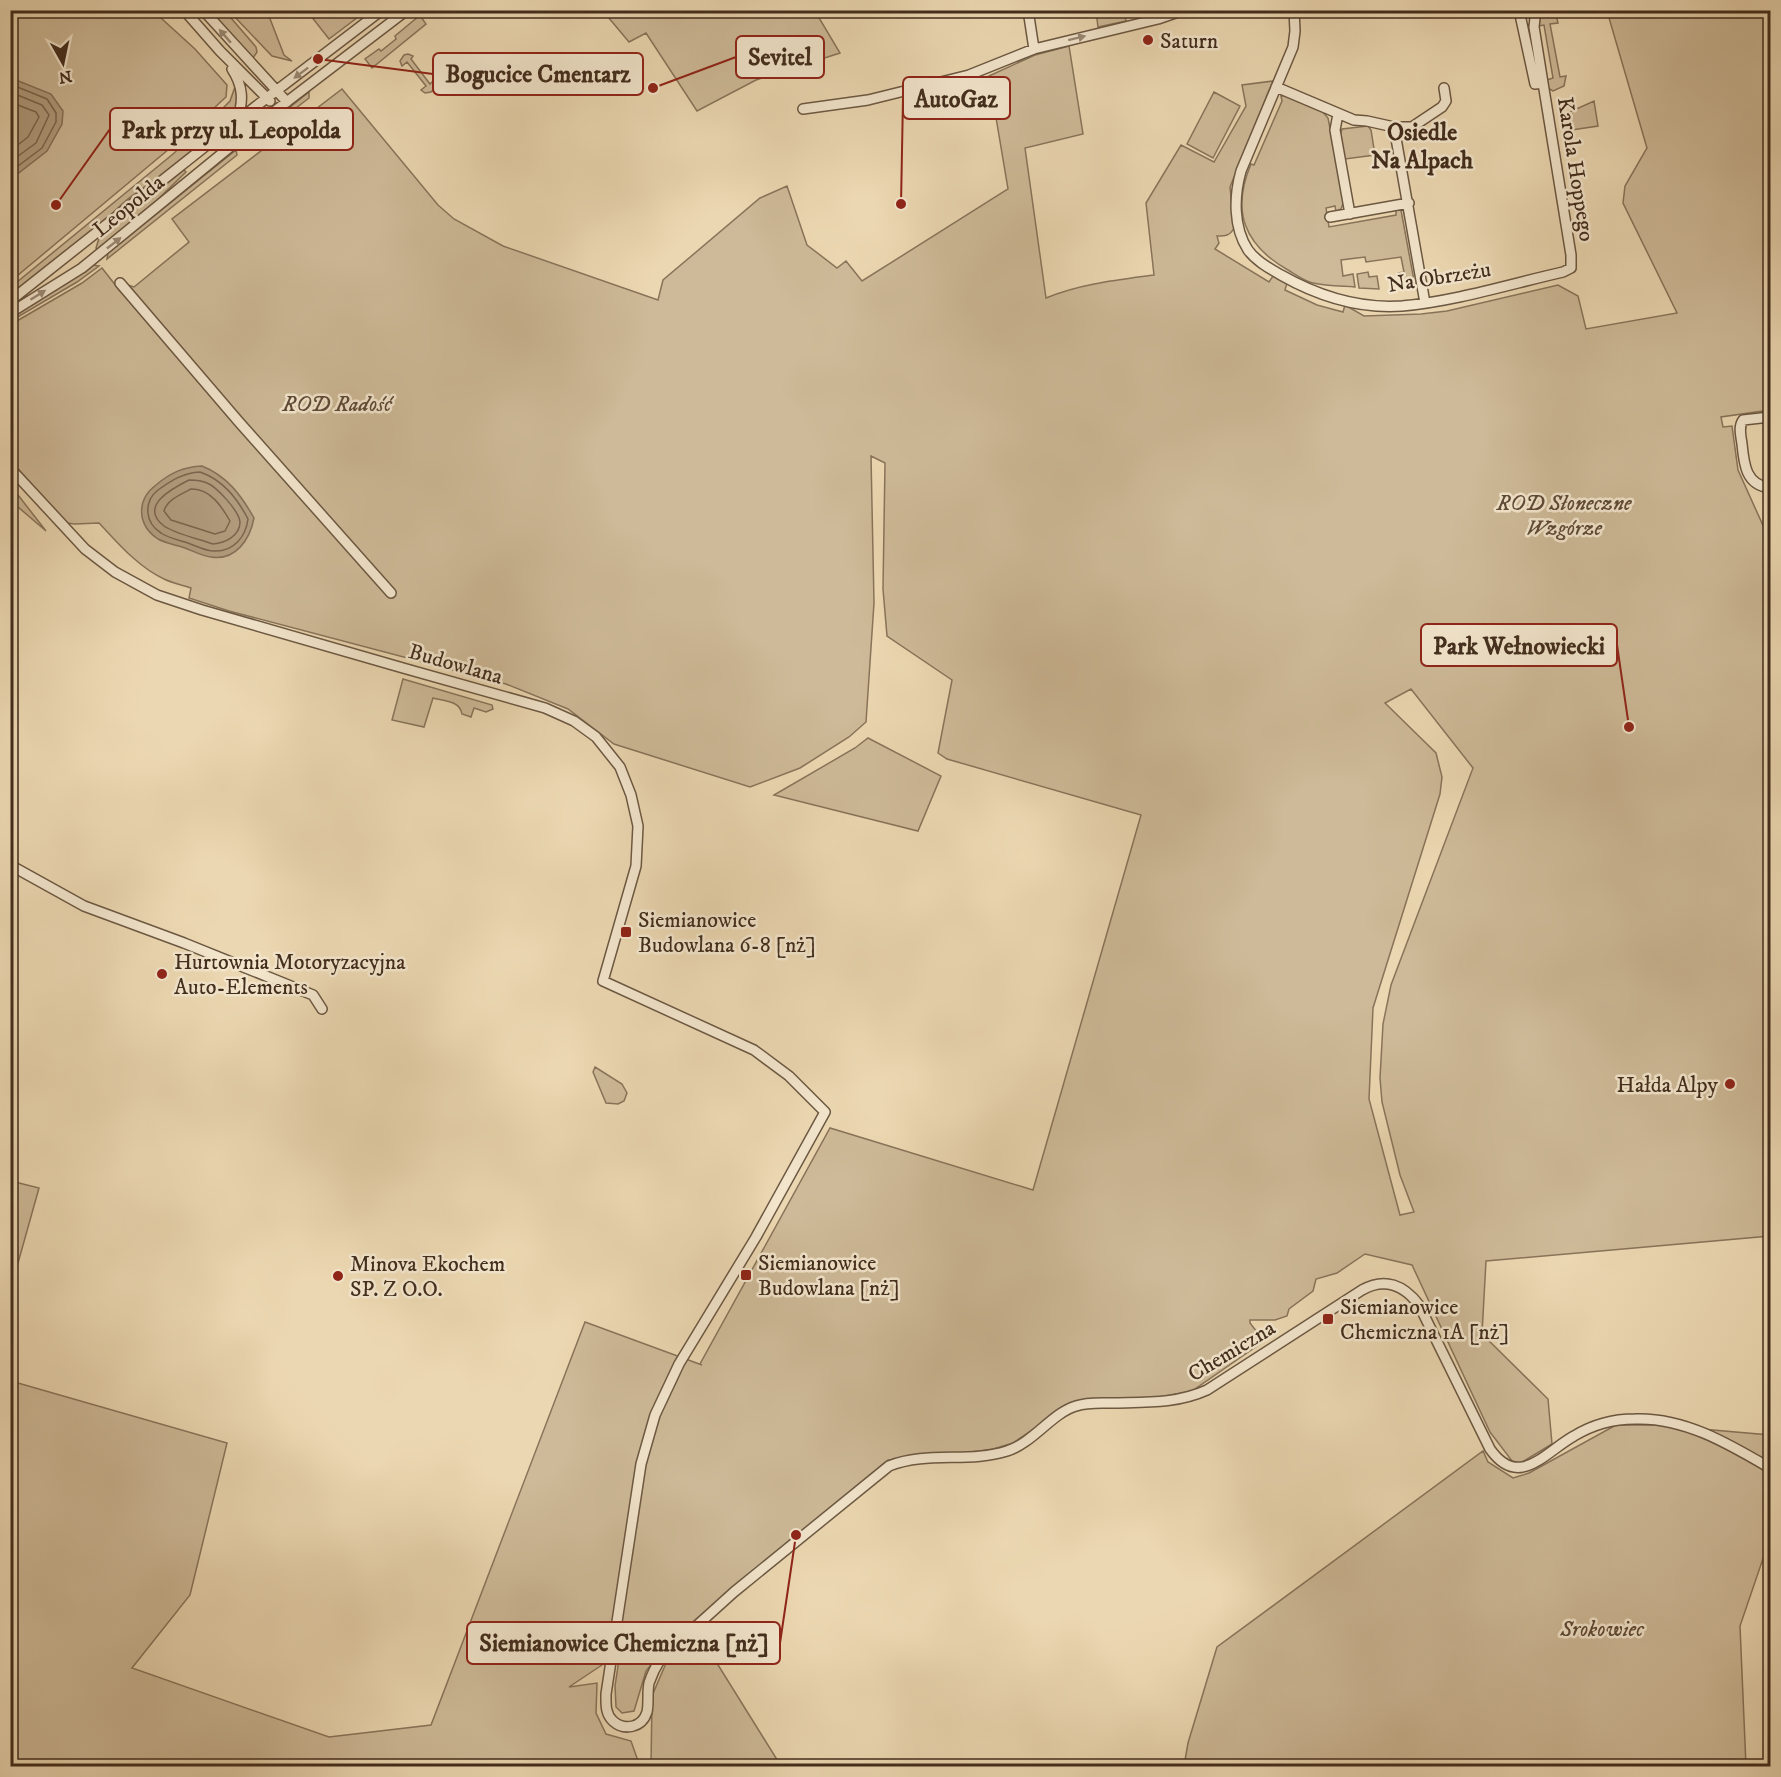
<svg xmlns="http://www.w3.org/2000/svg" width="1781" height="1777" font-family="'IM FELL DW Pica',serif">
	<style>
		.green { fill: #ceba98; stroke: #88745a; stroke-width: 1.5; fill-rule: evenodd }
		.water { fill: #b29d7f; stroke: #857058; stroke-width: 1.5 }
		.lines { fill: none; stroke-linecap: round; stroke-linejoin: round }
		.shore { stroke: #7a654e; stroke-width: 1.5 }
		.minor-casing { stroke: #6c5842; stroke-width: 12 }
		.minor { stroke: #f2e5cc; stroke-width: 9 }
		.oneway { fill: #9a8974 }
		.poi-dot { fill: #8f2418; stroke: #f2e5cc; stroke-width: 2 }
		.labels { text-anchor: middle; stroke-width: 5; stroke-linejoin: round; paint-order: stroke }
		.poi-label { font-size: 22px; fill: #422d1d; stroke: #f2e5cc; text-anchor: start }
		.street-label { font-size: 22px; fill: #422d1d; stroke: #f2e5cc }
		.park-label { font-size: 22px; font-style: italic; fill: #5e4936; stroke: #f2e5cc }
		.neighbourhood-label { font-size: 24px; font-weight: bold; fill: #422d1d; stroke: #f2e5cc }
		.leader { fill: none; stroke: #8f2418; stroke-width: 2 }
		.callout-dot { fill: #8f2418; stroke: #f2e5cc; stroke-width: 2 }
		.callout { fill: #f2e5cc; stroke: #8f2418; stroke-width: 2 }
		.callout-label { font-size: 24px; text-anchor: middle; font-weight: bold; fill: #422d1d }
	</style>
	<rect width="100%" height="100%" fill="#ebd7b1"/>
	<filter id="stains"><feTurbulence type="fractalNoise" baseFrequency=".00333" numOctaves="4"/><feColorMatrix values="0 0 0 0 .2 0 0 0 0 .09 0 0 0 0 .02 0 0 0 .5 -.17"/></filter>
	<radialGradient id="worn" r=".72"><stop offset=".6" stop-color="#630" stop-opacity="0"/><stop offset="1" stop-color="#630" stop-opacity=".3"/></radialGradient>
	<path class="green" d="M11,11H155L161,18L195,49L227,85L226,97L175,144L11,281Z
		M210,11H225L256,47L257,52L253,58Z
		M229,11H267L284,55L292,61L272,56Z
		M307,11H366L329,39Z
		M425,11H429L421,17L426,24L372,68L365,59L379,49L381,51L396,39L395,36Z
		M603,11H815L840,53L756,80L697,111L646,33L629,42Z
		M1096,11H1124L1126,21L1098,27Z
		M1545,11H1555L1558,23L1550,24L1560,77L1566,76L1564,86L1553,91L1548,88L1547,80L1553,78L1544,25L1538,26L1540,15Z
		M1607,11H1770V410L1721,417L1723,427L1732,426L1738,470L1770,541V1236L1486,1261L1482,1334L1548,1399L1552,1444L1519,1464L1512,1461L1490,1432L1412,1265L1365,1254L1337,1273L1316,1279L1313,1291L1289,1309L1287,1316L1275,1320H1250V1323L1264,1341L1192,1391L1162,1397L1072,1403L1013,1443L990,1450L888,1460L671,1640L646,1671L634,1711L622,1713L616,1707L615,1686L620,1653L569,1687L597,1683L596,1713L606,1734L631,1741L638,1761V1766H11V1381L227,1443L190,1595L132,1668L329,1737L431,1725L585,1322L702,1365L700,1364L830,1128L1033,1190L1141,815L947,759L938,753L952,680L887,636L883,589L885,463L871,456L874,603L866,722L849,737L800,768L750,787L614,744L568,709L506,684L229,611L189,598L191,588C182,585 172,583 164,579C138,567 118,543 99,523L75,524L66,523L11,461L10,325L82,283L102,268L120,291L128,285L134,287L189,242L172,219L342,89L438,205L454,219L503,246L658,300L663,280L760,198L787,186L807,245L837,268L846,261L862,281L1008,189L989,76L1035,55L1069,46L1083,134L1025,148L1046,298C1080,284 1117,280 1154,275L1146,203L1181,145L1214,162L1246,106L1242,85L1273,81L1230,187L1234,228C1230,236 1225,236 1217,236L1219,243L1215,249L1269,282L1273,276L1287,283L1285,290L1317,305L1343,312L1345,305L1364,316L1421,314L1447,311L1558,285L1578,296L1586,329L1677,313L1623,203L1625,186L1647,148ZM1411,689L1473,768L1391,985L1383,1024L1380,1078L1382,1102L1400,1175L1414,1212L1400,1215L1369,1099L1373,1008L1440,794L1442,777L1436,753L1385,703Z
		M408,54L413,56L411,59L430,84L433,81L435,83L434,89L431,92L425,93L421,90L426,86L407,62L402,66L400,61L404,55Z
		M236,84C240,100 238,114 225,124L218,113L230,101Z
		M309,92V98L247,146L242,145Z
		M1214,92L1240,106L1213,158L1187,144Z
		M1281,96H1286L1322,111L1328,118L1344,201L1341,209L1336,212L1335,206L1326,208L1329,227L1396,215V209L1401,210L1415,286L1401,288L1398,273L1404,272L1401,257L1366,262L1365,257L1341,260L1343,276L1353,274L1355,287C1341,286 1326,286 1313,283C1304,281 1295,274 1288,270C1244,245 1231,211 1251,164L1254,165L1282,101Z
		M1594,101L1598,126L1565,131L1563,115Z
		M209,121L213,123L219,130C203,142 188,156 172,168C148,186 126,196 107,220L11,297V287L173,154Z
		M1368,126L1371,130L1375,155L1345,159L1340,136L1342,129Z
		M236,150L237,155L107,259L108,253Z
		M184,170L186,172L151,206L98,249L96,248L99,238Z
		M93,265L99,266L77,282L11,321V317Z
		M1368,272L1369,277L1377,276L1379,289L1359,288L1357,274Z
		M11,486L46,531L11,501Z
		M403,679L492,705L493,709L486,712L474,708L471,717L462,714C460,701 445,701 433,698L424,727L392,720Z
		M868,738L941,776L918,831L774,795L855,748Z
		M595,1067L622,1084L627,1093L624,1101L618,1104L606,1103L593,1072Z
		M11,1181L39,1188L11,1288L10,1181Z
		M1616,1425H1655L1770,1435V1538L1740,1626L1746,1766H1184L1188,1743L1217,1647L1483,1451L1488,1462L1513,1478L1529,1473Z
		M700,1636L781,1766H651L652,1696L667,1661Z"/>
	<path class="water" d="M11,78L51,94L63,111L62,124L47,151L11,179Z
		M202,466C227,476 241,495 254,518C250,539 236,561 211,557C202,556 193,551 185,548C176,545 165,543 158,539C137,525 136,500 156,485C170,473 183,467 202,466Z"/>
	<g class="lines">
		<path class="shore" d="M10,84L47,99L56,113V122L42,148L10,172
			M10,92L42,105L49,115L36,143L10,162
			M10,102L36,112L39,117L28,137L10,151
			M200,472C223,480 237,498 248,519C246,536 234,552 214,551C206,551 196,546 188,543C179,540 168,538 161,533C145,523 143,502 158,490C172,480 183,473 200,472Z
			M189,480C196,480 201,480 207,483C217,487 239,511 240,522C240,536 225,543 213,544C200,539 175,534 164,526C138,506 173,488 189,480Z
			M191,489C210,488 222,507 230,521L225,531L215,534L171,520L164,511C167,500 181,494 191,489Z"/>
		<g class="minor-casing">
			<path id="minor" d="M184,10L220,51L270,101
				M203,10L287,102
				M1028,10L1034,49
				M1294,10L1295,31L1293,47L1241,171C1234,196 1233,227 1248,250C1256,261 1269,268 1281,275C1318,296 1359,309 1402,306C1456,301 1510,284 1563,272L1571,268V255L1543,83L1535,84L1519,10
				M1535,18L1534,27L1543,83
				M232,69C243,86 244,101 237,120
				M1276,87L1354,120L1367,121L1394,127L1425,303
				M803,109L868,100L969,75L1034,49L1158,19L1184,10
				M1338,114L1335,130L1350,214
				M1394,127H1412L1442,107L1446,101L1444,88
				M1330,217L1409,203
				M120,283L239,422L391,593
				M10,301L255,107L382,10
				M10,313L82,268L263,120L407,10
				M1770,417L1743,420C1738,427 1741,436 1742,444C1744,465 1746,485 1770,488
				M10,468L85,549L115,572L157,595L202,610L403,668L545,708L574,721L596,737L620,767L631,795L638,826L636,866L603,981L754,1050L789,1076L825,1112L756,1237L679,1364L655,1415L641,1464L606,1694C606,1703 605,1714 613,1721C624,1731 642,1728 647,1712C649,1703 647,1693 649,1683C652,1674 656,1666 661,1658L734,1592L889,1466C927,1451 969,1463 1007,1451C1033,1443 1052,1413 1076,1406C1087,1402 1101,1403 1112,1403C1145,1402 1176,1404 1207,1390L1362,1290C1385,1277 1404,1285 1419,1305L1490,1449C1519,1490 1545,1452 1574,1436C1592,1425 1614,1419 1635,1419C1684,1417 1729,1444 1770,1468
				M10,865L84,906L184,943L313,995L322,1009"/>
		</g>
		<use href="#minor" class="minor"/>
	</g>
	<defs><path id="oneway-solid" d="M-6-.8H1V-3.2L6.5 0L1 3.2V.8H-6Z" transform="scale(1.5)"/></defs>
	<g class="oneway">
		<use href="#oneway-solid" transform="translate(225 36) rotate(-131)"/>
		<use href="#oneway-solid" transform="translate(1077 38) rotate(-14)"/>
		<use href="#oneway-solid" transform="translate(301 73) rotate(143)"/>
		<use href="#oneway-solid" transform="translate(114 243) rotate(-38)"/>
		<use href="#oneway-solid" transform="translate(38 295) rotate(-32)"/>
	</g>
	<g class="poi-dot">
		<circle cx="1148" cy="40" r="6"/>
		<rect x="620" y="926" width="12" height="12" rx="3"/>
		<circle cx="162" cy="974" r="6"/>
		<circle cx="1730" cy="1084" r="6"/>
		<rect x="740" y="1269" width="12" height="12" rx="3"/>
		<circle cx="338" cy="1276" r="6"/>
		<rect x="1322" y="1313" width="12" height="12" rx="3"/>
	</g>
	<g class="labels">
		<g class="poi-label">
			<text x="1160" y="48">Saturn</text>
			<text x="638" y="927">Siemianowice<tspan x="638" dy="25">Budowlana 6-8 [nż]</tspan></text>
			<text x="174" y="969">Hurtownia Motoryzacyjna<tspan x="174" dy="25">Auto-Elements</tspan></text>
			<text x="1718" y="1092" text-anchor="end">Hałda Alpy</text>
			<text x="758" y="1270">Siemianowice<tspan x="758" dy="25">Budowlana [nż]</tspan></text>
			<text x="350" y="1271">Minova Ekochem<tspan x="350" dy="25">SP. Z O.O.</tspan></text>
			<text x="1340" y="1314">Siemianowice<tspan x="1340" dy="25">Chemiczna 1A [nż]</tspan></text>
		</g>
		<g class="street-label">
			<text transform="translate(1577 169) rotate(81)" y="8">Karola Hoppego</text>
			<text transform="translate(128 205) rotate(-39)" y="8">Leopolda</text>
			<text transform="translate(1439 276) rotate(-9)" y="8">Na Obrzeżu</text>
			<text transform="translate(456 663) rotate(16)" y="8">Budowlana</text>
			<text transform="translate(1231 1350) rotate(-31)" y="8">Chemiczna</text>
		</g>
		<g class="park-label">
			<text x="337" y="411">ROD Radość</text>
			<text x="1564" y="510">ROD Słoneczne<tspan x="1564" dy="25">Wzgórze</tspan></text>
			<text x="1602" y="1636">Srokowiec</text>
		</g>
		<g class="neighbourhood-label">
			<text x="1422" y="140">Osiedle<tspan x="1422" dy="28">Na Alpach</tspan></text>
		</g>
	</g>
	<path class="leader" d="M653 88L736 57M318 59L433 74M901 204L903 98M56 205L110 129M1629 727L1617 645M796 1535L780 1643"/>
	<g class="callout-dot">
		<circle cx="653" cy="88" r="6"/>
		<circle cx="318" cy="59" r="6"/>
		<circle cx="901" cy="204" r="6"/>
		<circle cx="56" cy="205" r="6"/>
		<circle cx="1629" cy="727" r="6"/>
		<circle cx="796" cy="1535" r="6"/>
	</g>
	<g class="callout">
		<rect x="736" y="36" width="88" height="42" rx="6"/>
		<rect x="433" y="53" width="210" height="42" rx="6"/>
		<rect x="903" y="77" width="107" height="42" rx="6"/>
		<rect x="110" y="108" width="243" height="42" rx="6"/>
		<rect x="1421" y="624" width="196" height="42" rx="6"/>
		<rect x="467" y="1622" width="313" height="42" rx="6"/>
	</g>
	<g class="callout-label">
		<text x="780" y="65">Sevitel</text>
		<text x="538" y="82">Bogucice Cmentarz</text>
		<text x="956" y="107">AutoGaz</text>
		<text x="231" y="138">Park przy ul. Leopolda</text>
		<text x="1519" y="654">Park Wełnowiecki</text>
		<text x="624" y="1651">Siemianowice Chemiczna [nż]</text>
	</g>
	<rect width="1781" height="1777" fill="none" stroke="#ebd7b1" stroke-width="36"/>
	<rect x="12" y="12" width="1757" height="1753" fill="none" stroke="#422d1d" stroke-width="3"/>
	<rect x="18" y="18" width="1745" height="1741" fill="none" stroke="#422d1d" stroke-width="1.5"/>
	<g transform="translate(63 63) rotate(171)" stroke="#f2e5cc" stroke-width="4.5" paint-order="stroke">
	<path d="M0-4.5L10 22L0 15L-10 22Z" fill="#422d1d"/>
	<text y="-9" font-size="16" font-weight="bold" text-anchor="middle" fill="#422d1d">N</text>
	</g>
	<rect width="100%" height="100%" filter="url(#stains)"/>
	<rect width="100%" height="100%" fill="url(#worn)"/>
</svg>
